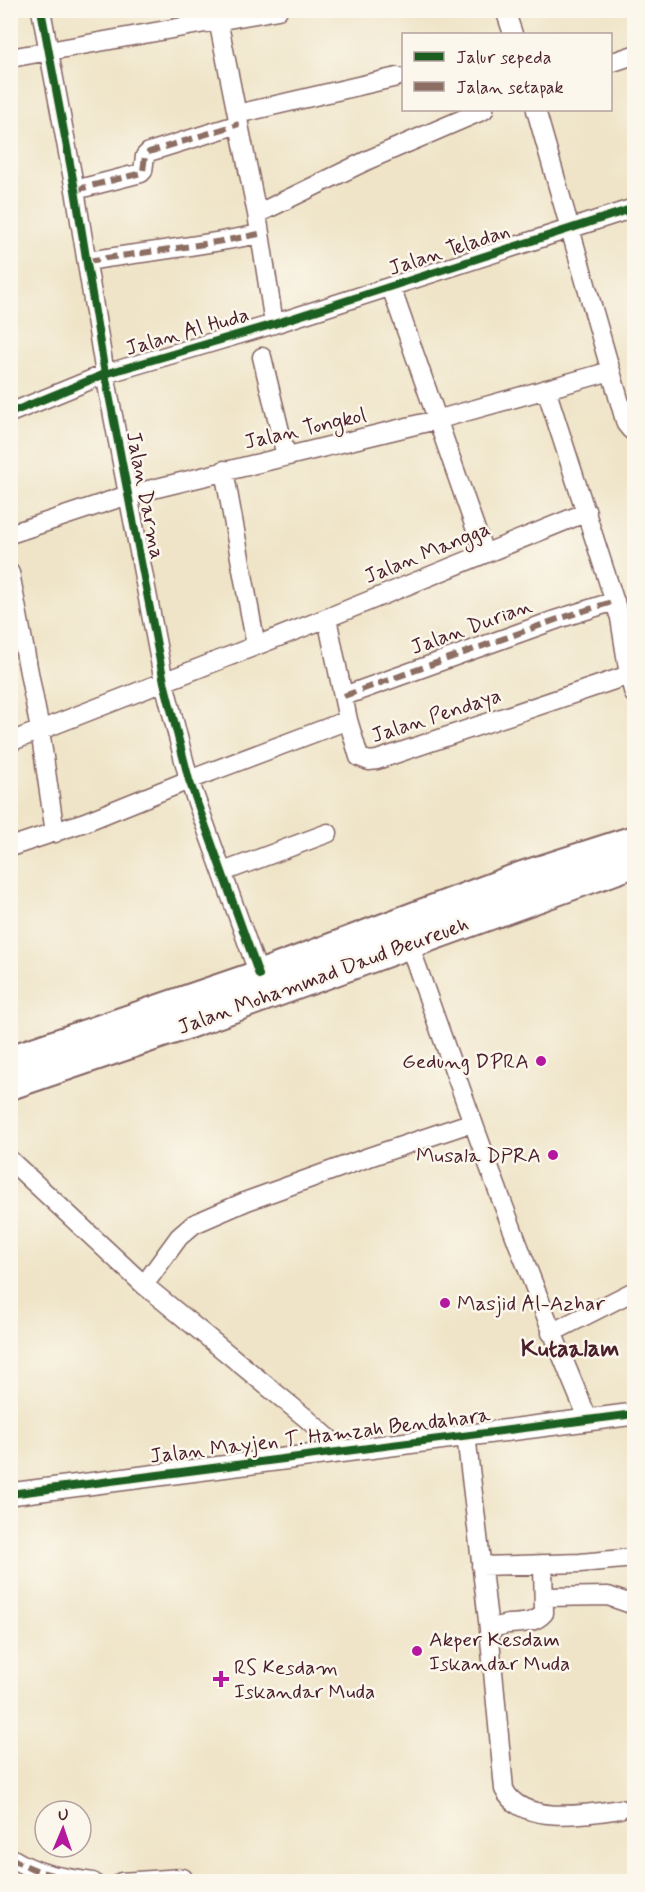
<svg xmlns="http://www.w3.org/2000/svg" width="645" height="1892" font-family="Mynerve,sans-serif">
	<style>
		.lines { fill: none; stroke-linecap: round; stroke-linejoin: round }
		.minor-casing { stroke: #846462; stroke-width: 21 }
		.tertiary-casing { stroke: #846462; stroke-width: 24 }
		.trunk-casing { stroke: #846462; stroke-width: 32 }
		.minor { stroke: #fff; stroke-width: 18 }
		.tertiary { stroke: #fff; stroke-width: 21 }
		.trunk { stroke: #fff; stroke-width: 28 }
		.quiet { stroke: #8d6e63; stroke-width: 6; stroke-dasharray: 12 6; stroke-linecap: butt }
		.cycleway-casing { stroke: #fbf7ec; stroke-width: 11 }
		.cycleway { stroke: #1b5e20; stroke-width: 8 }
		.poi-dot { fill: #b5179e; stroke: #fbf7ec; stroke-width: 2 }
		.labels { text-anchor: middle; stroke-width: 5; stroke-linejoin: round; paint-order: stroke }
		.street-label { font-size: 21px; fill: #4a1f2b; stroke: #fbf7ec }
		.poi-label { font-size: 21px; fill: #4a1f2b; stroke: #fbf7ec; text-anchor: start }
		.quarter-label { font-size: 24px; font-weight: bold; fill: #4a1f2b; stroke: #fbf7ec }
	</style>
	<rect width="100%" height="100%" fill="#fbf7ec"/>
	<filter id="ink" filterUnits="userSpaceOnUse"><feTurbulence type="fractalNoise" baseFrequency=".0167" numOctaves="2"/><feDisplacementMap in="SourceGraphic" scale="12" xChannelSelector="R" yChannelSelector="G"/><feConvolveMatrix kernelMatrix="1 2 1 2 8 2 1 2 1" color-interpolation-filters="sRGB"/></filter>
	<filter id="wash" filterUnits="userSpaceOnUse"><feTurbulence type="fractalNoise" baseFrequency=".008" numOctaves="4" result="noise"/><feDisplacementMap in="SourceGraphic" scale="24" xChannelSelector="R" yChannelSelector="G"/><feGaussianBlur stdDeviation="1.35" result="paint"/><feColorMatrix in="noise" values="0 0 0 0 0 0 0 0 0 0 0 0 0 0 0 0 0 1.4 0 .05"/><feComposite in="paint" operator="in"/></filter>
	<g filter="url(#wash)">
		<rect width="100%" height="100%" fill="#efe4c7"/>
	</g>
	<g filter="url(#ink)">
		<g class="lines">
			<g class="minor-casing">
				<path id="minor" d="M41,10L75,190L105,374L164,682L189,780L259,975
					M216,10L257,214L274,324
					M505,10L513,34
					M10,58L278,10
					M610,63L634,55
					M536,110L626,424L630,429L634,432
					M237,114L397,77
					M75,190L141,173L143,171L145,156L149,152L239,124
					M257,214L370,159L484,110
					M87,261C144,252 202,246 259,234
					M391,287L484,553
					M262,357L286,456
					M546,389L620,618L629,675L634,694
					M10,413L105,374L274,324L634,208
					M224,470L256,646
					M10,534L128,495L436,420L611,371
					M10,573L40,730L55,833
					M327,618L348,720L359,757L369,761L377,760L629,675
					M344,696L558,619L615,601
					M10,742L327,618L587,512
					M10,847L85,822L189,780L348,720
					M223,872L328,833
					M409,944C466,1104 522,1263 588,1419
					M10,1160L144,1285L306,1418L342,1450
					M144,1285L179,1237L194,1224L247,1201L369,1157L473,1122
					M551,1333L634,1291
					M466,1435L489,1629L504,1789C521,1826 588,1814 620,1809
					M481,1566L580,1563L634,1558
					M544,1597L608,1596L634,1605
					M489,1629C495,1628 502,1625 508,1624C522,1623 534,1624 544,1613L543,1564
					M10,1857C38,1875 61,1877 93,1882
					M121,1882L183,1878"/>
			</g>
			<g class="tertiary-casing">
				<path id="tertiary" d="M10,1494L634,1414"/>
			</g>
			<g class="trunk-casing">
				<path id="trunk" d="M10,1060L259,975L522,876L634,840
					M10,1085L180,1027L634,863"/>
			</g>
			<use href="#minor" class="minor"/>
			<use href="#tertiary" class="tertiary"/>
			<use href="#trunk" class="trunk"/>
			<path class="quiet" d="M75,190L141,173L143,171L145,156L149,152L239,124
				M87,261C144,252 202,246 259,234
				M344,696L558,619L615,601
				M10,1857C38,1875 61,1877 93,1882
				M121,1882L183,1878"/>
			<g class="cycleway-casing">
				<path id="cycleway" d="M41,10L75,190L105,374L164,682L189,780L259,975
					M10,413L105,374L274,324L634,208
					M10,1494L634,1414"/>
			</g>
			<use href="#cycleway" class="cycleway"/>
		</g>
	</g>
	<g class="poi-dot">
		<circle cx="541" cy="1061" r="6"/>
		<circle cx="553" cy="1155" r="6"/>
		<circle cx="445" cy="1303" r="6"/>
		<circle cx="417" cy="1651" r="6"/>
		<path d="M218 1670h6v6h6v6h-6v6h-6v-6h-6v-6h6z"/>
	</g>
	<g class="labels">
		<g class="street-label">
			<text transform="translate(449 249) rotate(-18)" y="7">Jalan Teladan</text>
			<text transform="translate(187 331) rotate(-16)" y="7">Jalan Al Huda</text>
			<text transform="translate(305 428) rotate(-13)" y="7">Jalan Tongkol</text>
			<text transform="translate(146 495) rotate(79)" y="7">Jalan Darma</text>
			<text transform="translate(427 552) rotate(-22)" y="7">Jalan Mangga</text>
			<text transform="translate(471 626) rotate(-20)" y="7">Jalan Durian</text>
			<text transform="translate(436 715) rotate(-18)" y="7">Jalan Pendaya</text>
			<text transform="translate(323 975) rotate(-20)" y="7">Jalan Mohammad Daud Beureueh</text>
			<text transform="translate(320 1435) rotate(-7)" y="7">Jalan Mayjen T. Hamzah Bendahara</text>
		</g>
		<g class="poi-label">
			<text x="529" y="1068" text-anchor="end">Gedung DPRA</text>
			<text x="541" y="1162" text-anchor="end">Musala DPRA</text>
			<text x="457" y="1310">Masjid Al-Azhar</text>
			<text x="429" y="1646">Akper Kesdam<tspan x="429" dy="24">Iskandar Muda</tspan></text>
			<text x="234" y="1674">RS Kesdam<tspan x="234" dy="24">Iskandar Muda</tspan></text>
		</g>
		<g class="quarter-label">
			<text x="570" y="1356">Kutaalam</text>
		</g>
	</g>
	<rect width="645" height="1892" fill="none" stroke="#fbf7ec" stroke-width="36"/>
	<rect x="402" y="33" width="210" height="78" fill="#fbf7ec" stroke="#b4a19f" stroke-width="1.5"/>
	<rect x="414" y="52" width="30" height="9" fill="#1b5e20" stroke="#b4a19f" stroke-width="1.5"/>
	<text x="456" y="63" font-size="18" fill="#4a1f2b">Jalur sepeda</text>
	<rect x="414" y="82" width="30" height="9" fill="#8d6e63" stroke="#b4a19f" stroke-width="1.5"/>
	<text x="456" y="93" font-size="18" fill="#4a1f2b">Jalan setapak</text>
	<g transform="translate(63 1829) rotate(2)"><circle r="28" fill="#fbf7ec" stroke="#b4a19f" stroke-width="1.5"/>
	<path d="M0-4.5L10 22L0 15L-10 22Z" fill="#b5179e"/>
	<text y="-9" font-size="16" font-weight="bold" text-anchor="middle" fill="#4a1f2b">U</text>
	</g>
</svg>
